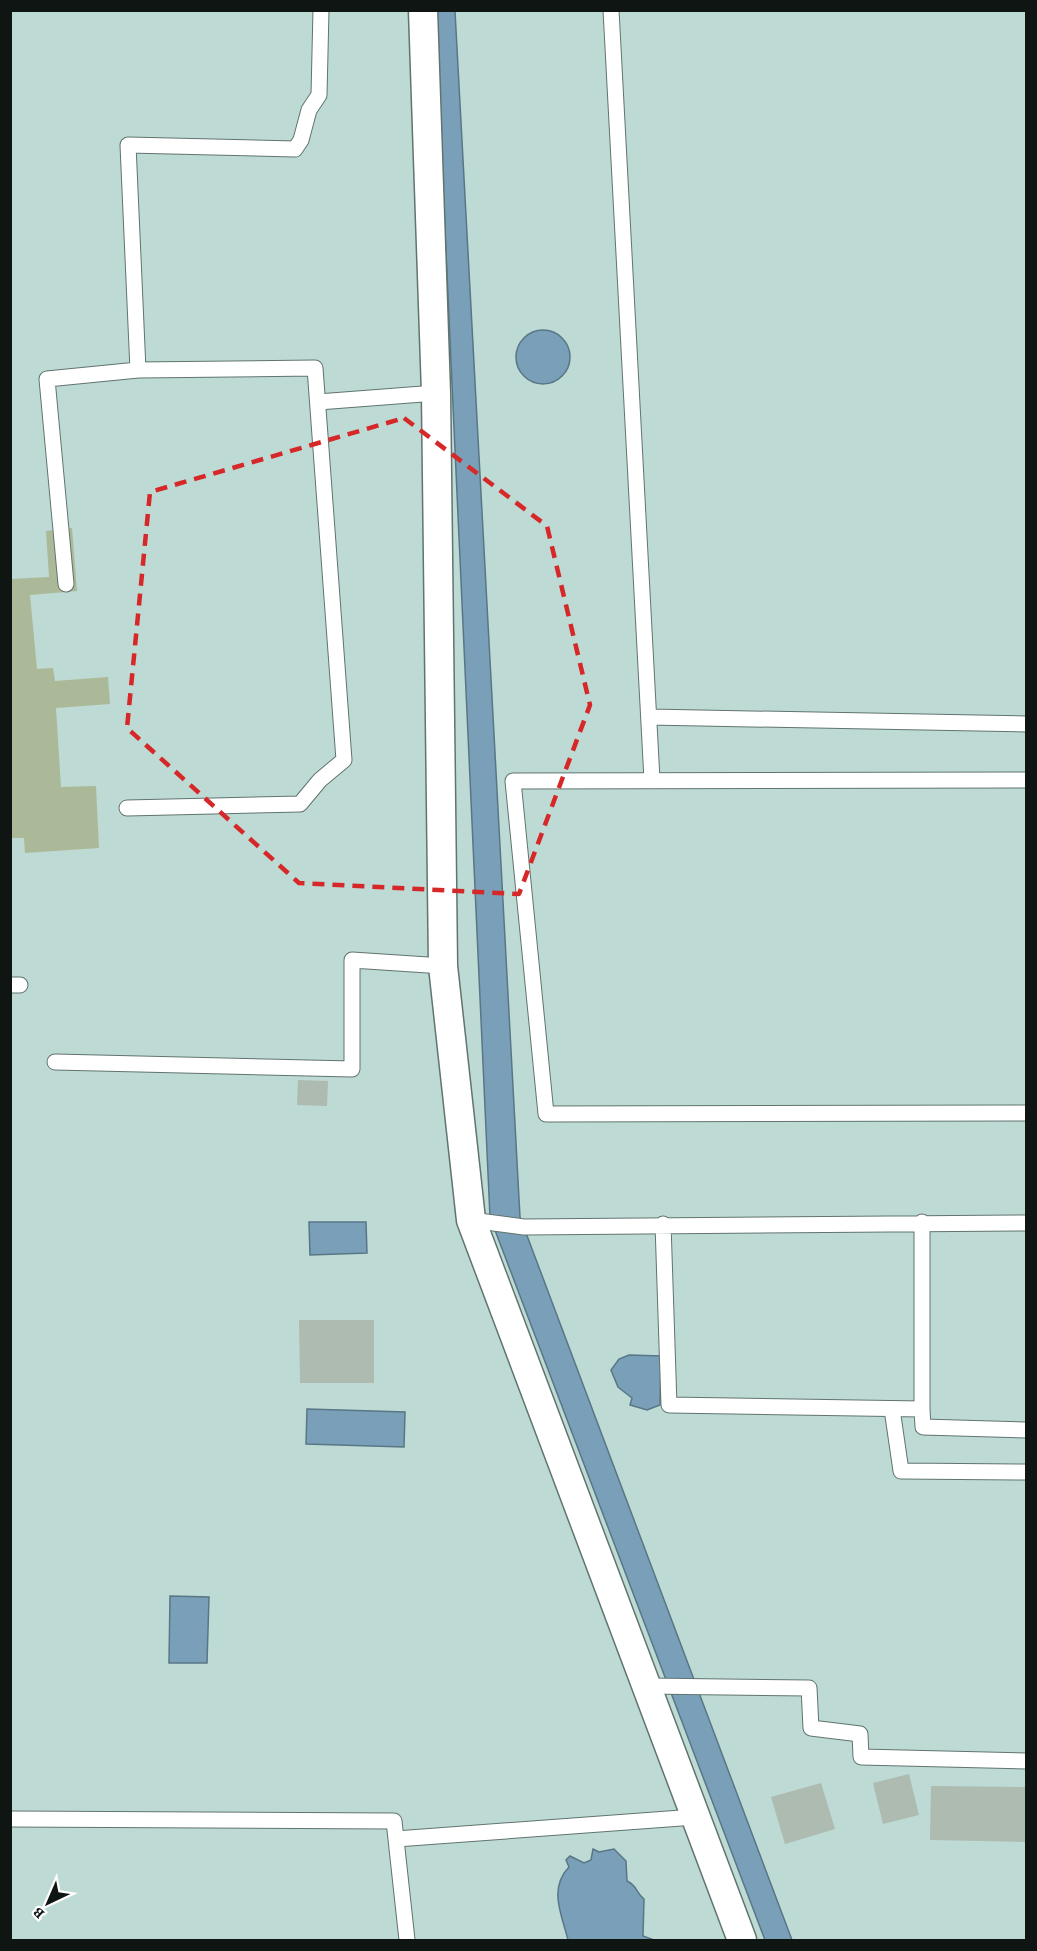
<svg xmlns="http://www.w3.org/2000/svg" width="1037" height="1951" font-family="'Crimson Pro',serif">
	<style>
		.built { fill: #bddad4 }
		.green { fill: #acb998 }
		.water { fill: #79a0b8; stroke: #597686; stroke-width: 1.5 }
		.building { fill: #adbbb0 }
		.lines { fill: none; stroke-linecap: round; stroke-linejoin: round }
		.lane-casing { stroke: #61746f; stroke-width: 17 }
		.street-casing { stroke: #61746f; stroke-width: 31 }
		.lane { stroke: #fff; stroke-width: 15 }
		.street { stroke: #fff; stroke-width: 28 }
		.marked { fill: none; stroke: #d62828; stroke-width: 4.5; stroke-dasharray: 12 8; stroke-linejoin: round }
	</style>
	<rect width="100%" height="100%" fill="#d1e5e0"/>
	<path class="built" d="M11,11H1026V1940H11Z"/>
	<path class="green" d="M72,528L77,591L30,595L37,669L53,668L55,681L108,677L110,704L56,708L61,787L96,786L99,848L25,853L24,838H11V579L49,577L46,531Z"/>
	<path class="water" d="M435,11H455L520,1217L792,1940H765L490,1217Z
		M516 357a27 27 0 1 1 54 0a27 27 0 1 1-54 0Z
		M309,1222H366L367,1253L310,1255Z
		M629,1355L661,1356L660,1405L647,1410L630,1405L632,1398L618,1387L611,1370L619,1359Z
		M307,1409L405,1412L404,1447L306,1444Z
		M170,1596L209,1597L207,1663H169Z
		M593,1849L599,1852L614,1849L626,1861L627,1881C637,1885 636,1893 644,1899L643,1936L654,1940H568C562,1915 548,1889 569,1867L566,1860L570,1856L584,1863L591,1860Z"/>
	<path class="building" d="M298,1080L328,1081L327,1106L297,1105Z
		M299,1320H374V1383H300Z
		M909,1774L919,1815L883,1824L873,1783Z
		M821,1783L835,1829L785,1844L771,1797Z
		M931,1786L1026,1787V1842L930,1840Z"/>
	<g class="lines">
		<g class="lane-casing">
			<path id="lane" d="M611,10L652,780
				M318,402L436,393
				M66,584L47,379L138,370
				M649,717L1026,724
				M1026,780L513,781L546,1114L1026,1113
				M127,808L300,804L320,780L344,760L315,368L138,370L128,145L295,149L301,140L309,110L319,95L321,10
				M10,985H20
				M55,1062L352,1069V960L443,966
				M471,1220L524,1227L1026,1223
				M663,1224L669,1405L922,1409V1222
				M892,1409L901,1471L1026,1472
				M922,1409L923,1427L1026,1430
				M646,1686L809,1688L811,1728L860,1734L861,1757L1026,1761
				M10,1819L394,1821L407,1940
				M396,1839L695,1817"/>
		</g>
		<g class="street-casing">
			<path id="street" d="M423,10L436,393L443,966L471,1220L742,1940"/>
		</g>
		<use href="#lane" class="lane"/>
		<use href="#street" class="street"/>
	</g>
	<path class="marked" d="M404,418L547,526L590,705L519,894L299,883L127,728L150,492Z"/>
	<rect width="1037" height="1951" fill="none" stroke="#0e1513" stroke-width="24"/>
	<g transform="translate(48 1903) rotate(224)" stroke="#ffffff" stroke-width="4.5" paint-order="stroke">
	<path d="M0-4.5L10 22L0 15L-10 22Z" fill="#0e1513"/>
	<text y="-9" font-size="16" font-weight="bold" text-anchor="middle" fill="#0e1513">B</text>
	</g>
</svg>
